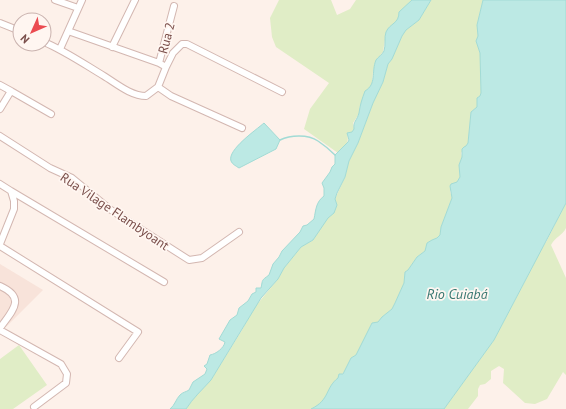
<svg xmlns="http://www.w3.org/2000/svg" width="566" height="409" font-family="'PT Sans',sans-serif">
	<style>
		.residential { fill: #f8e3da }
		.green { fill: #e0edc6 }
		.water { fill: #bce9e4; stroke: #a2dbd5 }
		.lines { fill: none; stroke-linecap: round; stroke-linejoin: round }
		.stream { stroke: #a2dbd5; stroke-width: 1.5 }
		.minor-casing { stroke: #d3b7b1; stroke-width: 8 }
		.minor { stroke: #fff; stroke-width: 6 }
		.labels { text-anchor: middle; stroke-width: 3.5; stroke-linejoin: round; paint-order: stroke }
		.street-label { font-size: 13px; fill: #7a4f4b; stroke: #fff6f1 }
		.water-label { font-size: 14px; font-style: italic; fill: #3a7872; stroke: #fff6f1 }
	</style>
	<rect width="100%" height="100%" fill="#fdf1ea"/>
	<path class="residential" d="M0,264L43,290L7,326L0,331Z"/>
	<path class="green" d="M279,0H331L337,15L350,9L356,0H412L400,12L399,19L386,33L383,52L377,59L373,71L372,84L364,95L362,102L360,105L359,114L353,123L354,129L352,132L347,134C350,144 344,145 338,153L304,129L310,109L329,83L276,47L272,37L270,18Z
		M431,0H483L477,25L478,36L476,41L480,53L481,93L480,96L477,98V107L471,112L468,143L461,153L462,157L459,165L460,177L457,182L450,191L452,198L441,227L440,235L437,238L432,240L427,243L425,251L417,257L408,270L405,272L404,283L395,303L392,309L382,317L378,323H372L361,347L356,355L351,358L344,372L333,383L326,397L318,406L311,409H186C193,398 202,390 211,380L242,330L254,308L278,279L284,268L301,247L313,240L322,226L328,217L333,214L337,205L335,199L345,177L349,161L358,143L373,103L383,82L388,64L392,59L402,36L406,30L419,20Z
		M566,203V228C562,236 556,236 551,245L566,278V375L563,372L547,399L535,404L525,403L503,383L504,369L499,366L491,371V379L485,384L480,385L478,389V396L468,409H444L494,340L532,268V263L546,242Z
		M19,345L47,385L13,409H0V359Z"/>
	<path class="water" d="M412,0H431L419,20L406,30L402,36L392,59L388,64L383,82L373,103L358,143L349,161L345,177L337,193L335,199L337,205L334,213L328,218L313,240L301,247L284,268L278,279L261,298L211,380C202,390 193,398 186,409H170C175,405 176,399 180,395C183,392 186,392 189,390L193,382L205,374L207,369L204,366L207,364L210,355C216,354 224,348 225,342L219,339L230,320L237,315L239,308L248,301L252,294L256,292V288H261C263,279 261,281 269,275L273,264L279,257L282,251L300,232L303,226L307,225L314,219C316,209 316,202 324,196V188L322,183L330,172L332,167L335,164V155L348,142L349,140L347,133L352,132L354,129C353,121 357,121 359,113C360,105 362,99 365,91C377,84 371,72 376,60C378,57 382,55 384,51C386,45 384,37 386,32C390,23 399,24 399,12Z
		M483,0H566V203L494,340L444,409H311C330,400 325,388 338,378L339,374H343L351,358L356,355L372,323L378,322L382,317L392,309L395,303L404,283L405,272L408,270L417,257L425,251L427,243L432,240L437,238L440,235L441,227L452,198L450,186L451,184L457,182L460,177L459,165L462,157V149L464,147L466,146L468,143L471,112L477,107V98L480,96L481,93L480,53L476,41L478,36L477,25Z
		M264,123L280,140L276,149L239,168C236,166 232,164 231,161C227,150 256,130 264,123Z"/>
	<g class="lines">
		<path class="stream" d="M280,140C290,135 308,134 318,141C324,145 330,150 335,155"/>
		<g class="minor-casing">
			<path id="minor" d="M55,0L78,8
				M0,23L20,31
				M68,31L159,63L174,6
				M44,42C65,51 84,64 104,76C117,84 131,96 146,96L158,87L166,67L159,63
				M112,47L135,0
				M60,49L82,0
				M166,67L173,53L182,44H187L282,92
				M0,85L11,91L0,109
				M158,87L171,96L242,128
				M11,91L51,114
				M0,136L50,168L72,178L111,210L189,260L202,258L239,232
				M0,184L11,191L14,201V209L0,244
				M11,191L164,282
				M0,246L138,332L119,358
				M0,286C27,298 12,311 0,328
				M0,330L61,364L67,374L66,383L34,407"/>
		</g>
		<use href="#minor" class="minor"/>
	</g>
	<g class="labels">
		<g class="street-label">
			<text transform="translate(166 38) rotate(-75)" y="5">Rua 2</text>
			<text transform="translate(115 211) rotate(34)" y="5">Rua Vilage Flambyoant</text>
		</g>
		<g class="water-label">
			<text x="457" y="299">Rio Cuiabá</text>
		</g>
	</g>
	<g transform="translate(32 32) rotate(225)"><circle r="19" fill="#fff6f1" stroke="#cab3af"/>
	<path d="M0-3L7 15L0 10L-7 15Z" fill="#eb4b51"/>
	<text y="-6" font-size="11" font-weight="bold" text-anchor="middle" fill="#7a4f4b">N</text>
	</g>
</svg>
